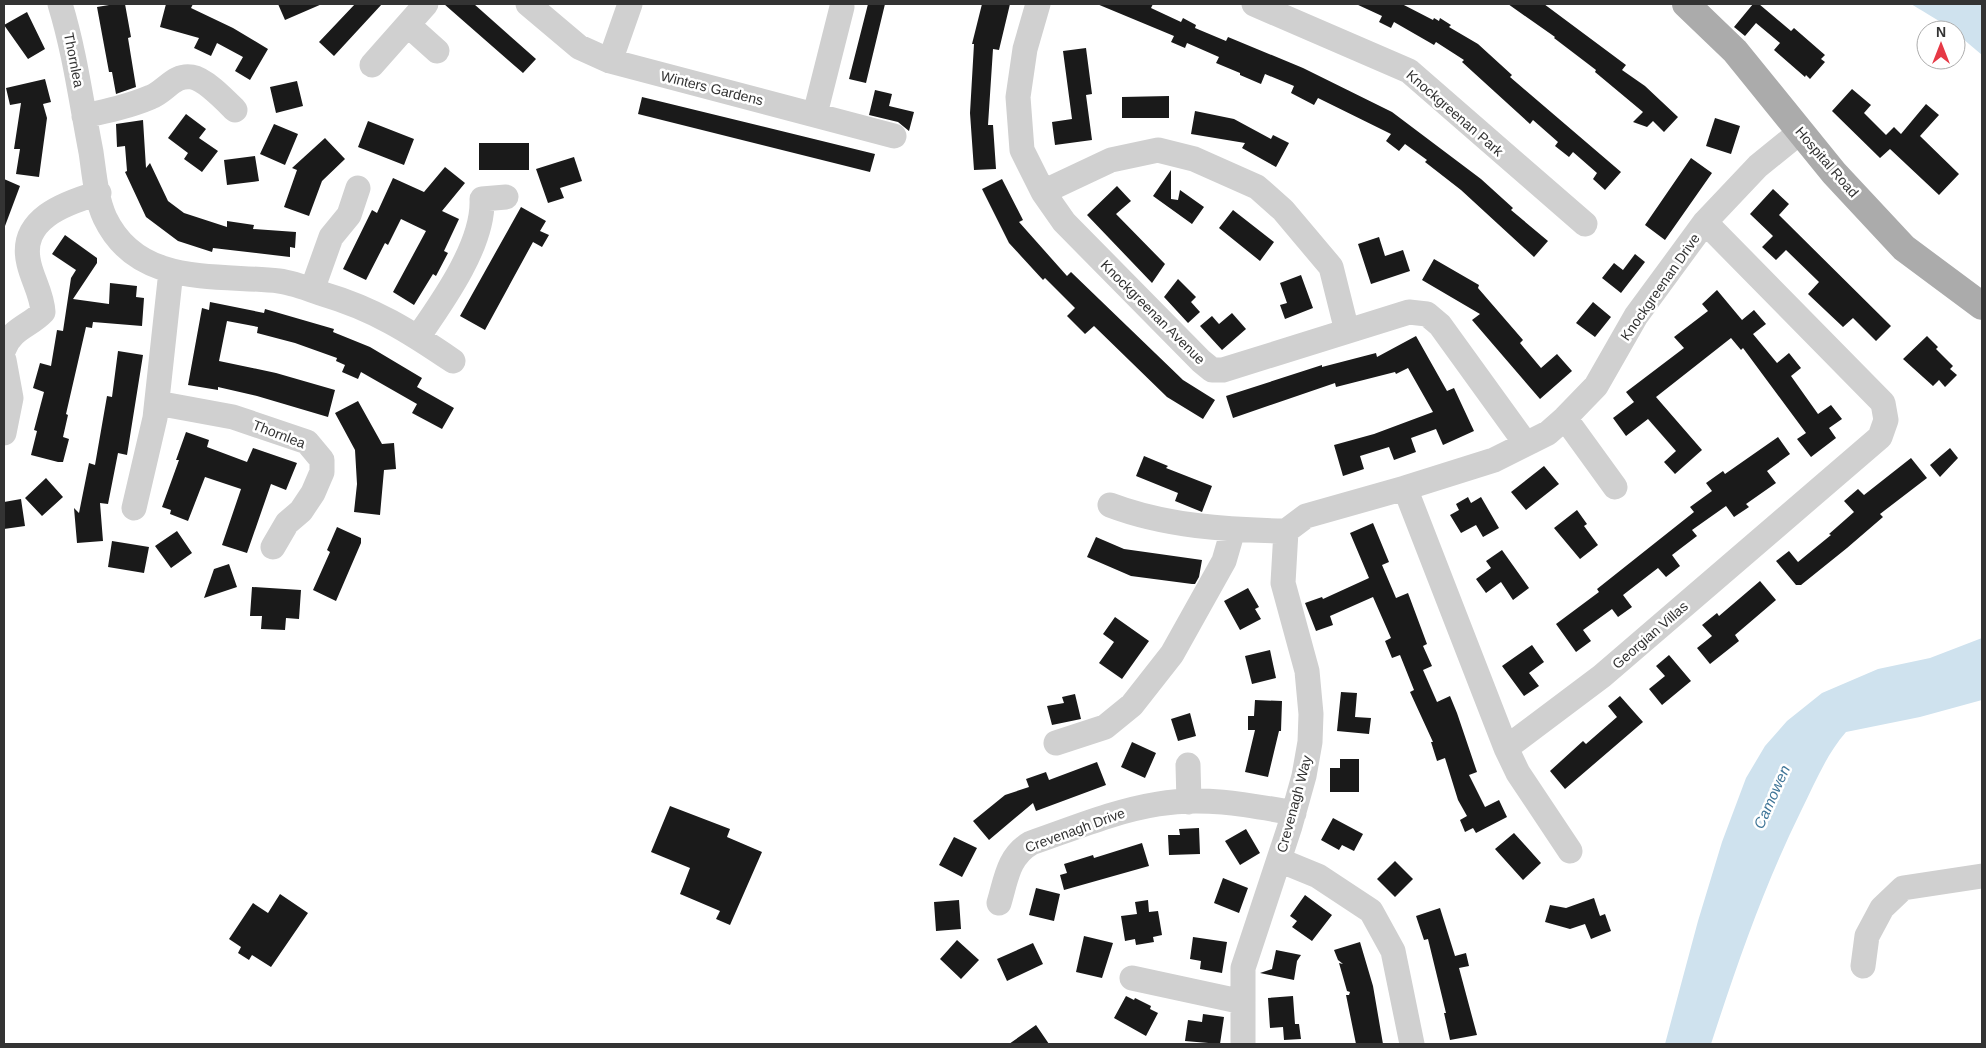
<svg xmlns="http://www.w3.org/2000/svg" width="1986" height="1048" font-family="Helvetica,sans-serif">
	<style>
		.water { fill: #cfe2ee }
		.building { fill: #1a1a1a }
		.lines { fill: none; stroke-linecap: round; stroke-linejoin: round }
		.minor { stroke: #d0d0d0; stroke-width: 25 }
		.major { stroke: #ababab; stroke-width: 28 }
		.labels { text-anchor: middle; stroke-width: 5; stroke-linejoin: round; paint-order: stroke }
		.street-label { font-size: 14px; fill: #333; stroke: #fff }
		.water-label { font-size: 15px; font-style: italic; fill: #3f7597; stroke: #fff }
	</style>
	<rect width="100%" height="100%" fill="#fff"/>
	<path class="water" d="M1911,4H1982V55L1956,33V30C1953,30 1918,8 1911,4Z
		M1982,638V700L1920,717L1846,732C1826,755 1815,783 1801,811C1764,886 1737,964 1711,1044H1665L1698,921L1722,842L1746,778L1765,746L1787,721L1822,693L1878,669L1930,658Z"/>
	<path class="building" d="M115,4H125L131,37L128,38L136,87L116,94L112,72H109L97,7Z
		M166,4H193L191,8L233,28L268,49L250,80L235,71L243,57L217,43L211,56L194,48L199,38L160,27Z
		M278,4H322L285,20Z
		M355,4H382L334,56L319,42Z
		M444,4H474L536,59L523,73Z
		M868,4H885L866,83L849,79Z
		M982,4H1010L999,50L993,49L988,125H993L996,169L974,170L970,113L974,44H972Z
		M1097,4H1153L1151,8L1181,22L1183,18L1196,25L1195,28L1226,41L1228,37L1303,68L1392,112L1481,179L1513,208L1511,210L1548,241L1534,257L1461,190L1425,162L1427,160L1405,144L1399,151L1386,141L1391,134L1318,98L1314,105L1291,93L1294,86L1265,74L1261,84L1240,75V73L1216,63L1219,57L1187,43L1185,48L1171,42L1174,36Z
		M1356,4H1402L1433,20L1434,18L1439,21L1440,18L1451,25L1449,27L1478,44L1512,75L1510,77L1621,172L1605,190L1593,179L1597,173L1573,152L1569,157L1555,146L1558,142L1533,120L1530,124L1462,62L1464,60L1436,42L1434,45L1394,22L1391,28L1379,22L1382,16Z
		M1508,4H1544L1626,65L1622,70L1645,86L1678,117L1664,132L1653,121L1647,127L1633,122L1643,112L1595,72L1596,70L1554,38L1555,37Z
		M1753,4H1759L1791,31L1794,28L1825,55L1821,59L1825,62L1810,79L1806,75L1805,77L1774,50L1780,43L1756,23L1745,36L1734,27Z
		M27,12L45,49L28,59L4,25Z
		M1086,48L1092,94L1086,95L1092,140L1055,145L1052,122L1072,119L1063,51Z
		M45,79L51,102L43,104L47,118L39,177L16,174L20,149H14L21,103L10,105L6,88Z
		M297,81L303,106L276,113L270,87Z
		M1852,89L1871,105L1864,113L1886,135L1894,127L1901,134L1926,104L1939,115L1920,136L1959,174L1939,195L1890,149L1880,158L1832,111Z
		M875,90L892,94L889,106L914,112L909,131L898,122L869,115Z
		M1169,96V118H1122V97Z
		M642,97L875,154L870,172L638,114Z
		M1195,111L1234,119L1271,139L1273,135L1289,143L1276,167L1242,148L1245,143L1191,134Z
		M186,114L206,129L199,138L218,151L202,172L184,159L188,153L168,138Z
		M1715,118L1740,126L1731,154L1706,146Z
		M143,120L146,168L150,163L168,201L184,213L227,227V221L254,225L253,229L296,232L295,248L290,247V257L213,248L212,252L178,241L146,217L125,172L127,171L125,146L117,147L116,124Z
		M368,121L414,139L404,165L358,147Z
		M274,124L298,134L285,165L260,154Z
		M325,138L345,159L322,181L309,216L284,207L297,170L292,168Z
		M479,143H529V170H479Z
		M255,156L259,181L227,185L224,160Z
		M574,157L582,181L560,188L564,198L548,203L536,169Z
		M1691,158L1712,173L1665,240L1645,225Z
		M445,167L465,183L442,211L459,219L444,251L448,253L436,276L433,274L414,305L393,292L426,231L401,219L388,245L385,243L366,280L343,269L372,210L377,213L393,178L424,192Z
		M1171,170V199L1178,200L1180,190L1204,207L1192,224L1153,196Z
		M4,179L20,186L5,226H4Z
		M1002,179L1023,220L1019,222L1067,276L1071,272L1183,380L1215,400L1203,419L1167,397L1094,326L1085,334L1067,316L1075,308L1045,278L1043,280L1009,243L982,189Z
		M1117,186L1131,201L1116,214L1165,264L1152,283L1087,215Z
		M1773,189L1789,204L1779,215L1891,326L1876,341L1853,318L1843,327L1808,294L1819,282L1786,250L1776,260L1762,247L1773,236L1750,214Z
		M521,207L546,221L540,231L549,235L542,247L533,242L485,330L460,316Z
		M1233,210L1274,242L1260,261L1219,228Z
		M65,235L97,258V263L73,299L109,304L110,283L137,286L136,297L144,298L142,326L93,322L92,328L86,327L66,414L68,415L63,437L69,439L63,462H58L31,455L37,431L34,430L44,392L33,388L40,363L51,366L57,330L63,331L71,278L76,270L52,254Z
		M1379,237L1385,256L1403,250L1410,271L1371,284L1358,244Z
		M1635,254L1645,262L1621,293L1602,278L1614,263L1623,270Z
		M1434,259L1479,285L1478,288L1523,340L1520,343L1541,368L1557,354L1572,371L1540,399L1472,320L1480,314L1422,280Z
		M1301,275L1313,308L1285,319L1280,305L1287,303L1280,283Z
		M1178,279L1196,297L1191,302L1200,312L1188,323L1164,297Z
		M1717,290L1742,320L1754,310L1766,324L1753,334L1777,363L1789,353L1801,368L1791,376L1818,414L1831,405L1842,419L1829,428L1836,438L1811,457L1797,439L1806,433L1743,348L1741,350L1731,338L1656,397L1702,450L1675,474L1664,462L1676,451L1648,419L1626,436L1613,418L1634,402L1626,392L1684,348L1674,337L1708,311L1702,304Z
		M210,302L264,313L265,309L334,329L333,332L370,347L422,378L417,387L454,408L442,429L412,413L417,404L361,372L358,379L342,372L345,365L336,361L337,358L295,343L257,333L258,327L227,321L219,361L276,373L335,390L328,417L257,396L218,387V390L188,385L202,308L209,310Z
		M1593,302L1611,317L1595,337L1576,323Z
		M1232,313L1246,329L1222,350L1200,326L1212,316L1219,324Z
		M1416,336L1447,391L1454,388L1474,431L1443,445L1436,429L1411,438L1416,452L1394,460L1389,447L1360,456L1364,469L1343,476L1334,445L1374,434L1433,412L1408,368L1396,374L1395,372L1336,387L1335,383L1233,418L1226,396L1322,365V367L1376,353L1377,357Z
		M1927,336L1938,347L1936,349L1953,366L1950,369L1957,375L1945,387L1939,380L1933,386L1903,359Z
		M118,351L143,355L127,455L118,453L108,504L100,503L103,541L77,543L74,508L79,513L89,463L95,465L107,396L112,397Z
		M358,401L382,444L394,443L396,469L384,470L380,515L354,512L357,484L355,450L335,413Z
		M186,432L209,440L207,447L247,462L253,448L297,463L286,490L271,484L247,553L222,545L241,489L205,477L188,521L170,514L171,510L162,507L179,460H176Z
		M1778,437L1790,454L1767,471L1776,483L1746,504L1749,507L1734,517L1726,506L1692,530L1697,536L1672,555L1680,566L1666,577L1658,568L1623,595L1632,607L1618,617L1612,609L1583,630L1591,641L1576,652L1556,624L1599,592L1597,589L1694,512L1690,507L1712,491L1706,483L1723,471L1725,474Z
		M1950,448L1958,458L1940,477L1930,465Z
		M1144,456L1168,466L1166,468L1212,486L1202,512L1175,501L1178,493L1136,476Z
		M1911,458L1927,478L1880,514L1883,517L1847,548L1801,585H1796L1776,561L1789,551L1798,562L1831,535L1829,534L1854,512L1844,501L1858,489L1864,495Z
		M1544,466L1559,484L1526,510L1511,492Z
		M46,478L63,497L42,516L25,498Z
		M1468,497L1471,503L1481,497L1499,528L1483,537L1476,525L1461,533L1450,515L1459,510L1456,504Z
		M21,499L25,526L4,529V502Z
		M1577,510L1587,524L1584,526L1598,545L1580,559L1554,528Z
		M1373,523L1389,562L1382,565L1396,598L1408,593L1427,644L1423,646L1432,666L1423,670L1437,702L1450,696L1457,713L1477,772L1469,775L1485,807L1499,800L1507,817L1476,833L1473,828L1465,832L1460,820L1467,816L1458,800L1445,758L1437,761L1431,742H1433L1410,692L1414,690L1400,655L1392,658L1385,641L1391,638L1373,597L1330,616L1333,625L1316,631L1305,603L1322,597L1323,599L1369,578L1350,533Z
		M337,527L361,538V543L336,601L313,590L330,552L327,550Z
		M177,531L192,553L171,568L155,546Z
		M1096,537L1124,549L1202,560L1199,577L1195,584H1192L1131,576L1087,557Z
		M112,541L149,547L144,573L108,567Z
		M1502,550L1529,588L1513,600L1501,582L1486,593L1476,579L1491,568L1486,561Z
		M229,564L237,587L204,598L214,569Z
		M1760,581L1776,600L1735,635L1739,641L1710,664L1697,648L1712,636L1702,625L1717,613L1719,616Z
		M252,587L301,590L299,619L286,618L285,630L261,629L262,616H250Z
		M1248,588L1259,607L1255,609L1261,619L1240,630L1224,601Z
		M1115,617L1149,641L1122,679L1099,663L1114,642L1103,634Z
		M1532,645L1544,662L1529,673L1539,686L1524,696L1502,666Z
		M1270,650L1276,678L1252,684L1245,656Z
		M1669,655L1691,681L1662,705L1649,689L1665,676L1656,666Z
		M1341,692L1357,693L1355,717L1371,718L1369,734L1337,731Z
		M1075,694L1081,719L1052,725L1047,706L1064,703L1062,697Z
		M1620,696L1643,722L1565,789L1550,771L1583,741L1586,744L1617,717L1608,706Z
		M1255,700L1282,701L1281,731H1279L1268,777L1245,772L1255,730H1248V716H1254Z
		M1190,713L1196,736L1178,741L1171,719Z
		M1132,742L1156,753L1145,778L1121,767Z
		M1340,759H1359V792H1330V768H1340Z
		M1097,762L1106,785L1036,811L1033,803L989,840L973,821L1005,795L1029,787L1026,779L1046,772L1049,780Z
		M670,806L730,829L727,837L762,852L730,925L716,919L720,911L680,894L690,868L651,852Z
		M1333,818L1363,834L1354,851L1342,845L1339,850L1321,840Z
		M1199,828L1200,854L1169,855L1168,835H1180L1179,829Z
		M1246,829L1260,853L1240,865L1225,841Z
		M1514,833L1541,863L1523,880L1495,849Z
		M954,837L977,848L962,877L939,865Z
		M1142,843L1149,866L1064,890L1060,875L1067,873L1064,864L1093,855L1094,858Z
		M1395,861L1413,879L1395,897L1377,879Z
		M1223,878L1248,888L1239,913L1214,903Z
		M1036,888L1060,894L1054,921L1029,915Z
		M280,894L308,913L271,967L252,955L249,960L238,953L241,947L229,939L253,903L268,913Z
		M1305,895L1332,915L1312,941L1292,927L1297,921L1290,916Z
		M1594,898L1600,916L1605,914L1611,931L1591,939L1585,924L1570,929L1545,922L1550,905L1566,908Z
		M959,900L961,929L936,931L934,902Z
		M1148,900L1149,912L1158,911L1162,935L1153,937L1154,942L1136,945L1135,939L1125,941L1121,916L1137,914L1135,902Z
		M1440,908L1455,956L1466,953L1469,966L1459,968L1477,1035L1450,1040L1444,1013H1446L1428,939L1424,940L1416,916Z
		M1084,936L1113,943L1102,978L1076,972Z
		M1193,937L1227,942L1222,973L1200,969L1201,961L1190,959Z
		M957,940L979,960L961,979L940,959Z
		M1360,942L1373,986L1383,1044H1356L1346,995H1349L1350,992L1347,991L1339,963L1343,964L1338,960L1334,950Z
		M1033,943L1043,964L1007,981L997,959Z
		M1276,950L1301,955L1297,961L1294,980L1260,973L1272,969Z
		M1126,996L1134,1000L1135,998L1151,1006L1150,1009L1158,1013L1146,1036L1114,1018Z
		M1293,996L1295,1024H1299L1301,1039L1284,1040L1283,1027L1270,1028L1268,998Z
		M1203,1014L1224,1017L1220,1044L1185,1041L1188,1020L1202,1022Z
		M1036,1025L1049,1044H1009Z"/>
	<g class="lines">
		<path class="minor" d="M60,4C75,53 81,101 91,152C94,172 96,199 105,218C138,287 216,274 279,281C294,283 309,289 323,294C374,309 409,331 453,361
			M528,4L579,47L610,61L894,136
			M1038,4L1025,49L1018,97L1022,150L1043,192L1064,222L1201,361L1212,370H1223L1409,312L1427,314L1440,325L1526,444
			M1254,4L1409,71L1585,224
			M408,25L437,51
			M610,61L630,4
			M372,65L426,4
			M815,114L842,7
			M84,116C107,111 130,106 151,97C166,91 174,74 192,77C205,79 225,100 235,110
			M1043,192L1111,160L1158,150L1194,159L1257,187L1283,210L1331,267L1347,331
			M1705,222L1883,403L1886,420L1880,437L1602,676L1506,748L1405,488L1494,460L1548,433L1565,418L1596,386L1636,316L1705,222L1758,166L1800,132
			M312,290L331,237L349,215L358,188
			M418,337C443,301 484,244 482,199L506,197
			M4,349C11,329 30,326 43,312C42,294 33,281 29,264C18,219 65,203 99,193
			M4,360L11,398L4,433
			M157,403L233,417L307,442L322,460V472L313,493L301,511L287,523L273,547
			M1565,418L1615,487
			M1110,505C1165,526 1227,530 1286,531L1306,516L1405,488
			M134,508L155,418L171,271
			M1056,743L1105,727L1132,705L1172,654L1224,561L1233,530
			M1506,748L1518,773L1570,851
			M1188,765L1189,802
			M1279,860L1318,876L1371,911L1393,951L1412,1044
			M999,903C1006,880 1008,856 1031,843C1072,829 1114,811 1158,804C1204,796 1249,805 1294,813
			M1863,966L1867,936L1882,908L1903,888L1982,876
			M1132,978L1243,1002
			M1243,1044V968L1290,826L1304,776L1310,742L1311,714L1307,671L1283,583L1286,531"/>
		<path class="major" d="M1686,4L1735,51L1834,173L1904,248L1982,306"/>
	</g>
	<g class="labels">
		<g class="street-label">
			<text transform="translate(74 60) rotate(79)" y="5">Thornlea</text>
			<text transform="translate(712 88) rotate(14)" y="5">Winters Gardens</text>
			<text transform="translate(1455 113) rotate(41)" y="5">Knockgreenan Park</text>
			<text transform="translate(1827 162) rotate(49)" y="5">Hospital Road</text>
			<text transform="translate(1660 287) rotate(-55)" y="5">Knockgreenan Drive</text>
			<text transform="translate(1153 312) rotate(45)" y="5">Knockgreenan Avenue</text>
			<text transform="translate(279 434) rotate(21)" y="5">Thornlea</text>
			<text transform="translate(1650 635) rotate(-41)" y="5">Georgian Villas</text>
			<text transform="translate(1294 804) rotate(-75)" y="5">Crevenagh Way</text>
			<text transform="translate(1075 830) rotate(-20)" y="5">Crevenagh Drive</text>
		</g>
		<g class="water-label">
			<text transform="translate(1772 797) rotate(-66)" y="5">Camowen</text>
		</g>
	</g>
	<rect width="1986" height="1048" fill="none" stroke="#333333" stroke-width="10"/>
	<g transform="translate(1941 45)"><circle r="24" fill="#ffffff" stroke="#adadad"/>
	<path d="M0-4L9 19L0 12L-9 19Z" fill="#e63946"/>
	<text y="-8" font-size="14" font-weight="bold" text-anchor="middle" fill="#333333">N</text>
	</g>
</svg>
